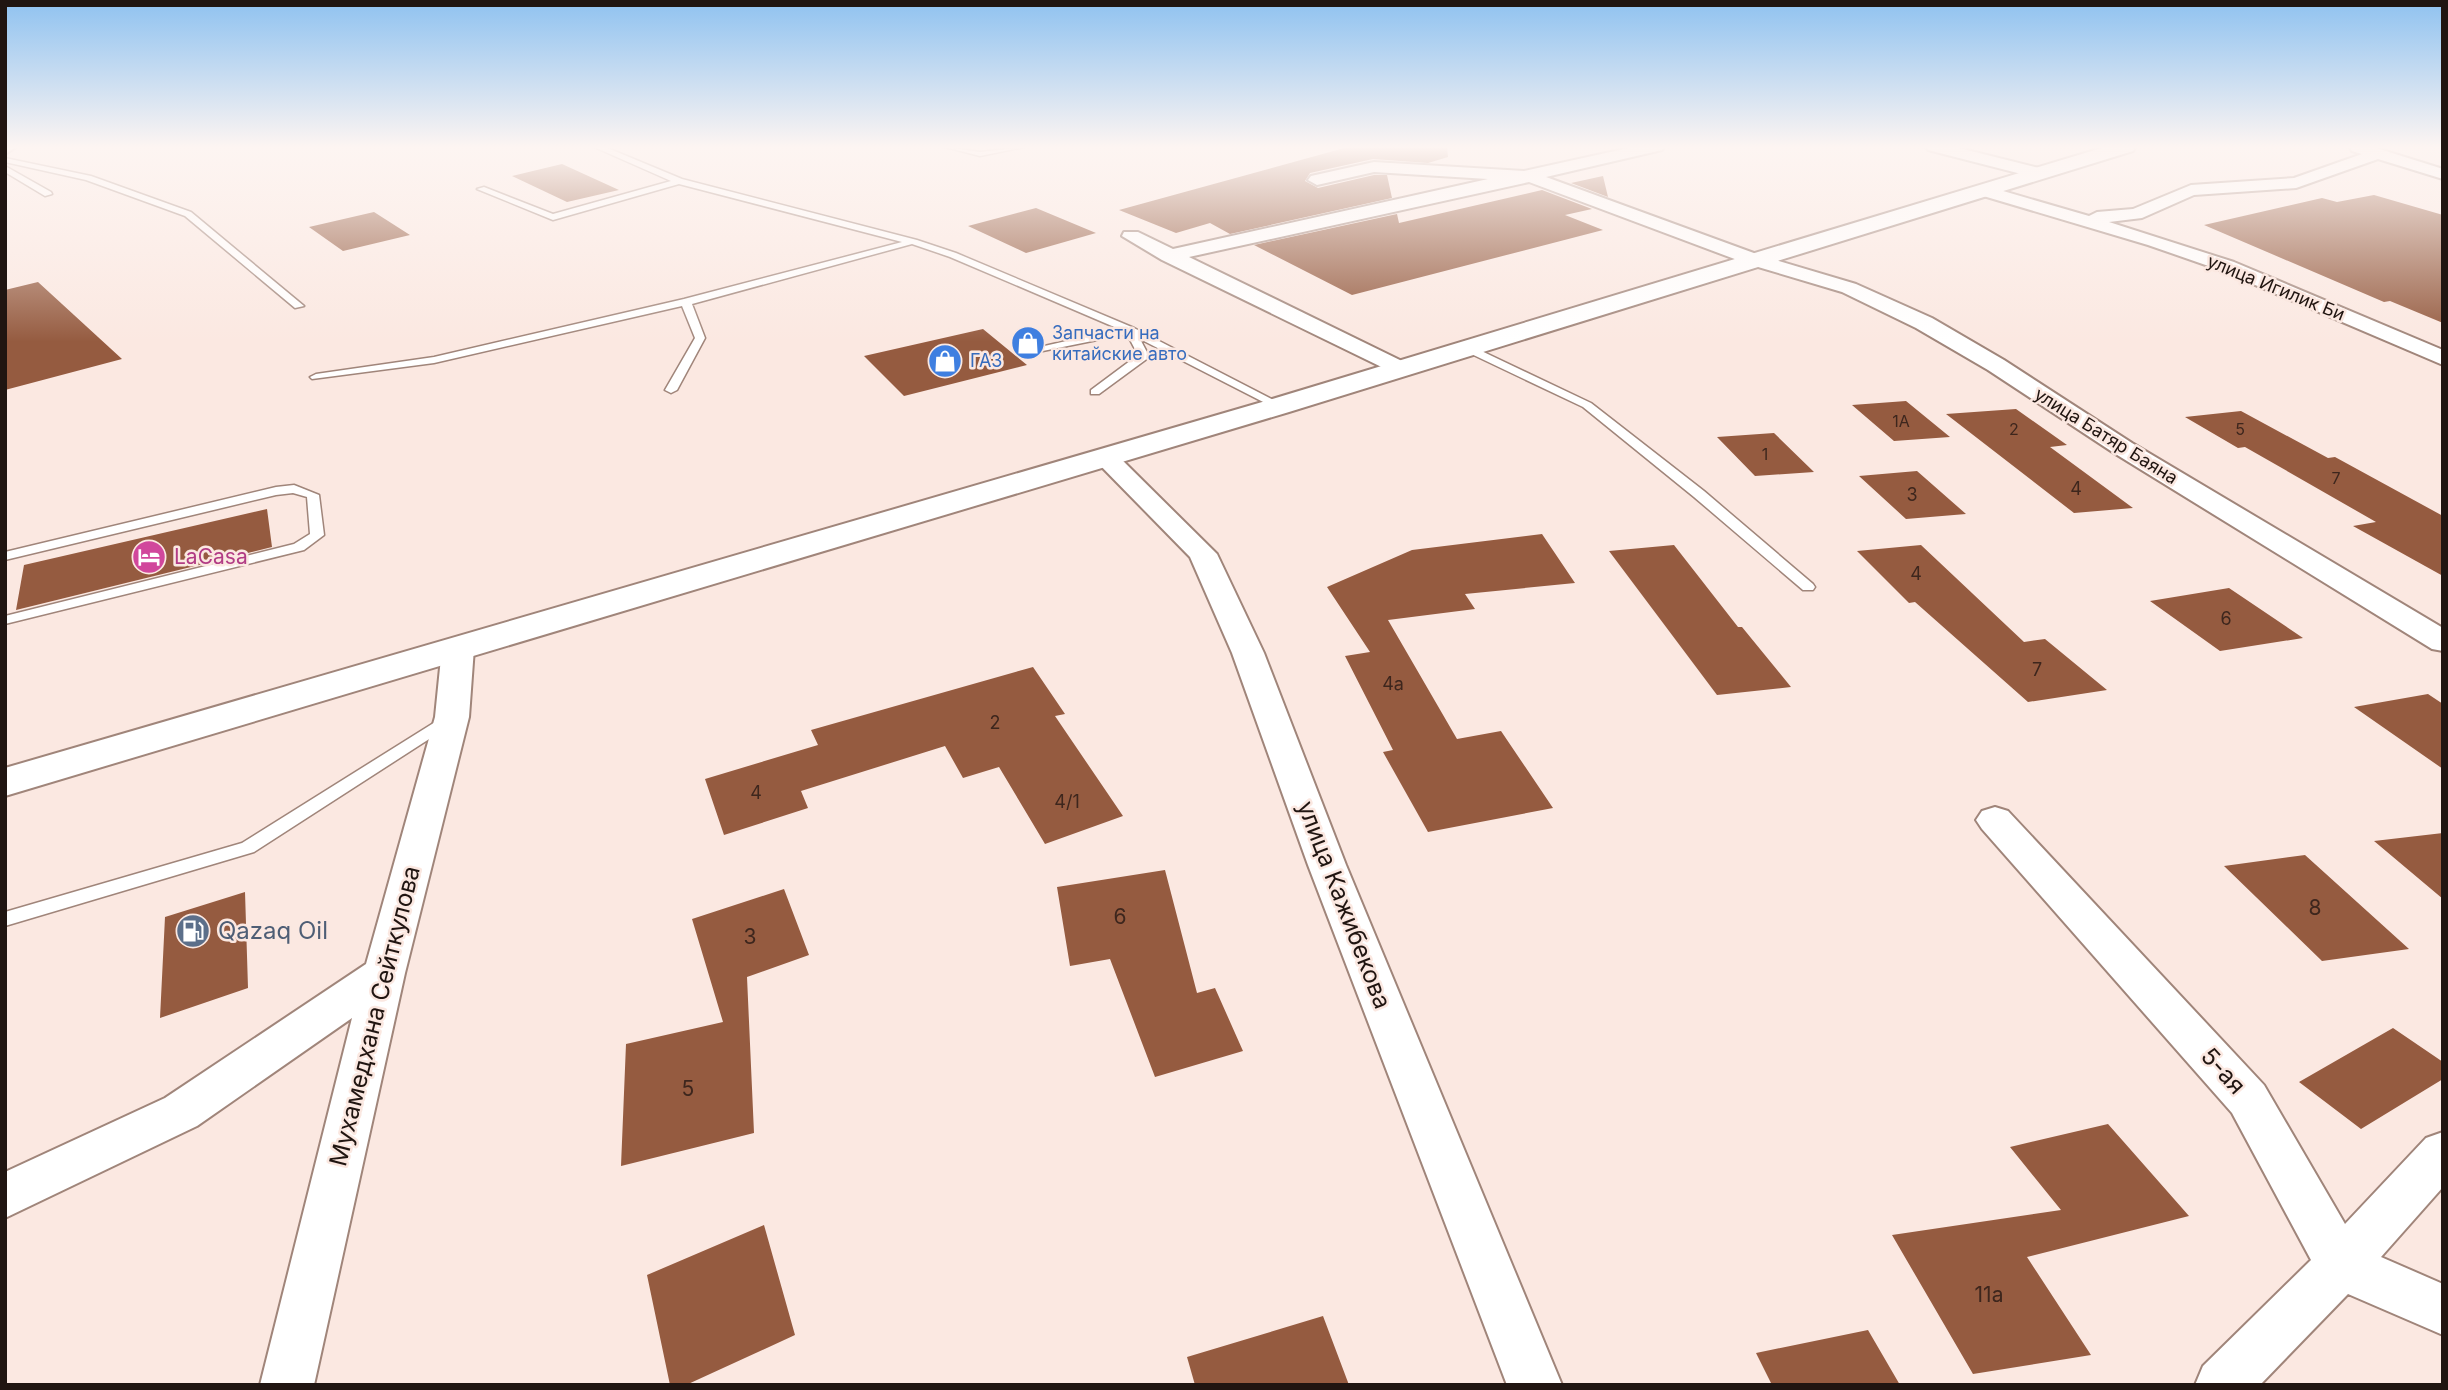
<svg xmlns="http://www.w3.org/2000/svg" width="2448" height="1390" font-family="Inter,sans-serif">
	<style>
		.building { fill: #955b40 }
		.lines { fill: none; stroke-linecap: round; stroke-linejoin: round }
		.lane-casing { stroke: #a0857a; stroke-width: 3 }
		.street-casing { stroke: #a0857a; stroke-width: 4 }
		.secondary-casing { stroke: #a0857a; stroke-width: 4 }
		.lane { fill: #fff; fill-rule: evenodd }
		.street { fill: #fff; fill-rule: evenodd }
		.secondary { fill: #fff; fill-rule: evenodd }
		.labels { text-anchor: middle; stroke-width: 5; stroke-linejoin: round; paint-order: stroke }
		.far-number-label { font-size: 16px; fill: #3d261d }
		.far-street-label { font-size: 18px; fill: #201511; stroke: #fbe8e1 }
		.far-shop-label { font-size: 18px; fill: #366cbe; stroke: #fbe8e1; text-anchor: start }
		.number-label { font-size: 18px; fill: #3d261d }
		.hotel-label { font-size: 21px; fill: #b23c85; stroke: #fbe8e1; text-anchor: start }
		.near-number-label { font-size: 21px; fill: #3d261d }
		.near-street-label { font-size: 24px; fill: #201511; stroke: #fbe8e1 }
		.near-service-label { font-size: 24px; fill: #4e5e75; stroke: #fbe8e1; text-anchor: start }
	</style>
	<rect width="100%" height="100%" fill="#fbe8e1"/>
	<path class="building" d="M1348,147H1447L1448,157L1428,163L1373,159L1310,173L1305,181L1318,188L1374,175H1387L1392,198L1230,234L1210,223L1176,233L1119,210Z
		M562,164L619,190L567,202L512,176Z
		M1603,176L1608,197L1571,183Z
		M1542,190L1592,209L1565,215L1603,230L1352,295L1254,245L1397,214L1399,223Z
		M2374,195L2443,215V323L2390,301L2384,302L2204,225L2322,198L2337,202Z
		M1036,208L1096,233L1026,253L968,226Z
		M374,212L410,235L343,251L309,227Z
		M38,282L122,359L5,390V290Z
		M983,329L1027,365L904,396L864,356Z
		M1906,401L1950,437L1894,441L1852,405Z
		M2016,409L2067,445L2050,447L2133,508L2074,513L1946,414Z
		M2241,411L2328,458L2335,457L2443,516V576L2353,526L2376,522L2245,447L2238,448L2185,417Z
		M1774,433L1814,472L1755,476L1717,437Z
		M1917,471L1966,514L1906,519L1859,476Z
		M267,509L272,547L16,610L24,565Z
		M1542,534L1575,583L1465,594L1475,609L1388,620L1457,739L1501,731L1553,808L1428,832L1383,752L1393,750L1345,656L1370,652L1327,587L1412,550Z
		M1674,545L1738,627H1742L1791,687L1717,695L1609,551Z
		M1921,545L2024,642L2045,639L2107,690L2028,702L1915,602L1909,603L1857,551Z
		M2229,588L2303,638L2220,651L2150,601Z
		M1033,667L1065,714L1055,716L1123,816L1045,844L999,767L963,778L945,746L801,791L808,808L724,835L705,779L818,745L811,730Z
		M2428,694L2443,704V769L2354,707Z
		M2443,833V899L2374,841Z
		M2305,855L2409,949L2322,961L2224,866Z
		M1165,870L1197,993L1215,988L1243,1051L1155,1077L1110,959L1070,966L1057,887Z
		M784,889L809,955L747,977L754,1133L621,1166L626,1044L723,1022L692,919Z
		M245,892L248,988L160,1018L165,917Z
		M2393,1028L2443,1062V1079L2361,1129L2299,1082Z
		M2108,1124L2189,1216L2027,1257L2091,1355L1973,1374L1892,1235L2061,1210L2010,1147Z
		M764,1225L795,1335L686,1385H670L647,1275Z
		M1323,1316L1349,1385H1195L1187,1357Z
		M1868,1330L1900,1385H1772L1756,1353Z"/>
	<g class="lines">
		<g class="lane-casing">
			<path id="lane" d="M594,147H605L682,179L917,240L956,253L1134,328L1285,406L1275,408L1140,339L1149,356L1148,358L1099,394H1091V390L1138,355L1127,334L1018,356V352L1119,329L950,257L912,244L692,304L705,338L677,390L671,393L665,390L695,338L682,306L434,363L312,379L310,377L316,374L434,357L684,299L902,242L679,184L553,220L477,189L484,187L553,214L671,181Z
				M945,147L980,152L1024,147L980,156Z
				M5,158L91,176L191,212L304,306L295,308L185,216L86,180L5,162Z
				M5,166L51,192L52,194L45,196L5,172Z
				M1463,346H1471L1591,403L1704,491L1813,584L1815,587L1813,590H1803L1694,497L1583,407L1463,350Z
				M294,485L319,495L324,535L304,550L5,624V616L294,544L310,534L307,497L293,493L276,495L5,560V552L276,487Z
				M448,714L454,715L456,719L454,723L254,852L5,926V912L242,843Z"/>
		</g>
		<g class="street-casing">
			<path id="street" d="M1633,147H1664L1662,150L1546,177L1762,256L1856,284L1932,318L2004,360L2132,443L2443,628V651L2432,649L2114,453L1988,370L1916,328L1842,292L1748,264L1529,182L1189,257L1408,364L1412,369L1408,374L1400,376L1162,260L1122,236L1124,232H1138L1173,249L1488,179L1374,172L1317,185L1308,180L1311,176L1374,162L1524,171Z
				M1926,147H1955L2047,170L2049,174L2041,179L1928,150Z
				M2350,147H2373L2443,169V179L2378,159L2296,188L2194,195L2142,218L2109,222L2234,262L2443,350V365L2220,270L2148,245L1980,195L1977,191L1986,186L2089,216L2097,212L2133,209L2191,185L2294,178L2362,154L2352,151Z
				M1105,449L1114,452L1217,554L1264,653L1346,865L1562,1385H1507L1308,865L1232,653L1190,557L1092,457L1096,452Z
				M458,638L469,641L474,648L469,717L405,973L314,1385H260L352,1018L197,1126L5,1218V1172L165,1098L366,964L435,717L442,648L447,641Z
				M1995,807L2008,811L2264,1085L2345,1224L2426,1138L2443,1132V1187L2381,1257L2443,1284V1335L2348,1294L2260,1385H2195L2203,1366L2311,1260L2232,1113L1982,829L1976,820L1982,811Z"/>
		</g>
		<g class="secondary-casing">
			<path id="secondary" d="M5,147H16L5,154Z
				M2105,147H2135L2133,151L1289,412L5,796V768L1269,400Z"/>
		</g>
		<use href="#lane" class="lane"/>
		<use href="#street" class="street"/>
		<use href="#secondary" class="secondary"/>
	</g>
	<linearGradient id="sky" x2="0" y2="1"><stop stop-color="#8fc2f0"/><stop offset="0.43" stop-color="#fdf5f2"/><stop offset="1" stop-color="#fdf5f2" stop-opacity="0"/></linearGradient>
	<rect width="2448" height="342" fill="url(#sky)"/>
	<defs>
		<g id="shop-disc" transform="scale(1.75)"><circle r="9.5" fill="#3f7fe0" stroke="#fbe8e1"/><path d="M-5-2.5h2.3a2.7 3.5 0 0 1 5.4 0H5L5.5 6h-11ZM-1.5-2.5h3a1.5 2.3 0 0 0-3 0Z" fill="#fff"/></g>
		<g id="hotel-disc" transform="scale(1.75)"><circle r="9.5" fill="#d1479c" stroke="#fbe8e1"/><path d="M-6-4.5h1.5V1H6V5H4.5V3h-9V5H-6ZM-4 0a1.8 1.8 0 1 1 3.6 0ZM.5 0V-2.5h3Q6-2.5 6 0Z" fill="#fff"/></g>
		<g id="fuel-disc" transform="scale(1.75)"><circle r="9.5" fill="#5c6f8a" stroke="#fbe8e1"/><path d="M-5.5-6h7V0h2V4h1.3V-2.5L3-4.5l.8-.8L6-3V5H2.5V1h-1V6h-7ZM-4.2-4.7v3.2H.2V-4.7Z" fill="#fff"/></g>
	</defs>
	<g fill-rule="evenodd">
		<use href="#shop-disc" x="1028" y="343"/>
		<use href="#shop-disc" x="945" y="361"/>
		<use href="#hotel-disc" x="149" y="557"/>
		<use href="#fuel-disc" x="193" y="931"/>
	</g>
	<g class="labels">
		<g class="far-number-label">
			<text x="1901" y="427">1А</text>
			<text x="2014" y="435">2</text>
			<text x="2240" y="435">5</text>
			<text x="1765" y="460">1</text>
			<text x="2336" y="484">7</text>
		</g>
		<g class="far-street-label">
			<text transform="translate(2276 288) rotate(22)" y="6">улица Игилик Би</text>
			<text transform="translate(2106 436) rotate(32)" y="6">улица Батяр Баяна</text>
		</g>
		<g class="far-shop-label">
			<text x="1052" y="339">Запчасти на<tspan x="1052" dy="21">китайские авто</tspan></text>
			<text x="970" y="367">ГАЗ</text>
		</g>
		<g class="number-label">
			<text x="2076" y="495">4</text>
			<text x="1912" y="501">3</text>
			<text x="1916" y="580">4</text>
			<text x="2226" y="625">6</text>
			<text x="2037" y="676">7</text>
			<text x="1393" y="690">4а</text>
			<text x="995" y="729">2</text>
			<text x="756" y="799">4</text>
			<text x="1067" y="808">4/1</text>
		</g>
		<g class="hotel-label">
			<text x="174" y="564">LaCasa</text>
		</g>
		<g class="near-number-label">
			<text x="2315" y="915">8</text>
			<text x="1120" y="924">6</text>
			<text x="750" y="944">3</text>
			<text x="688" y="1096">5</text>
			<text x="1989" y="1302">11а</text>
		</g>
		<g class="near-street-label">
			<text transform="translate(1344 905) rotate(69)" y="8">улица Кажибекова</text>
			<text transform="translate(375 1016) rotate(-76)" y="8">Мухамедхана Сейткулова</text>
			<text transform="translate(2223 1071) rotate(48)" y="8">5-ая</text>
		</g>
		<g class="near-service-label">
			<text x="218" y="939">Qazaq Oil</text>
		</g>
	</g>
	<rect width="2448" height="1390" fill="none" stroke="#201511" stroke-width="14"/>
</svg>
